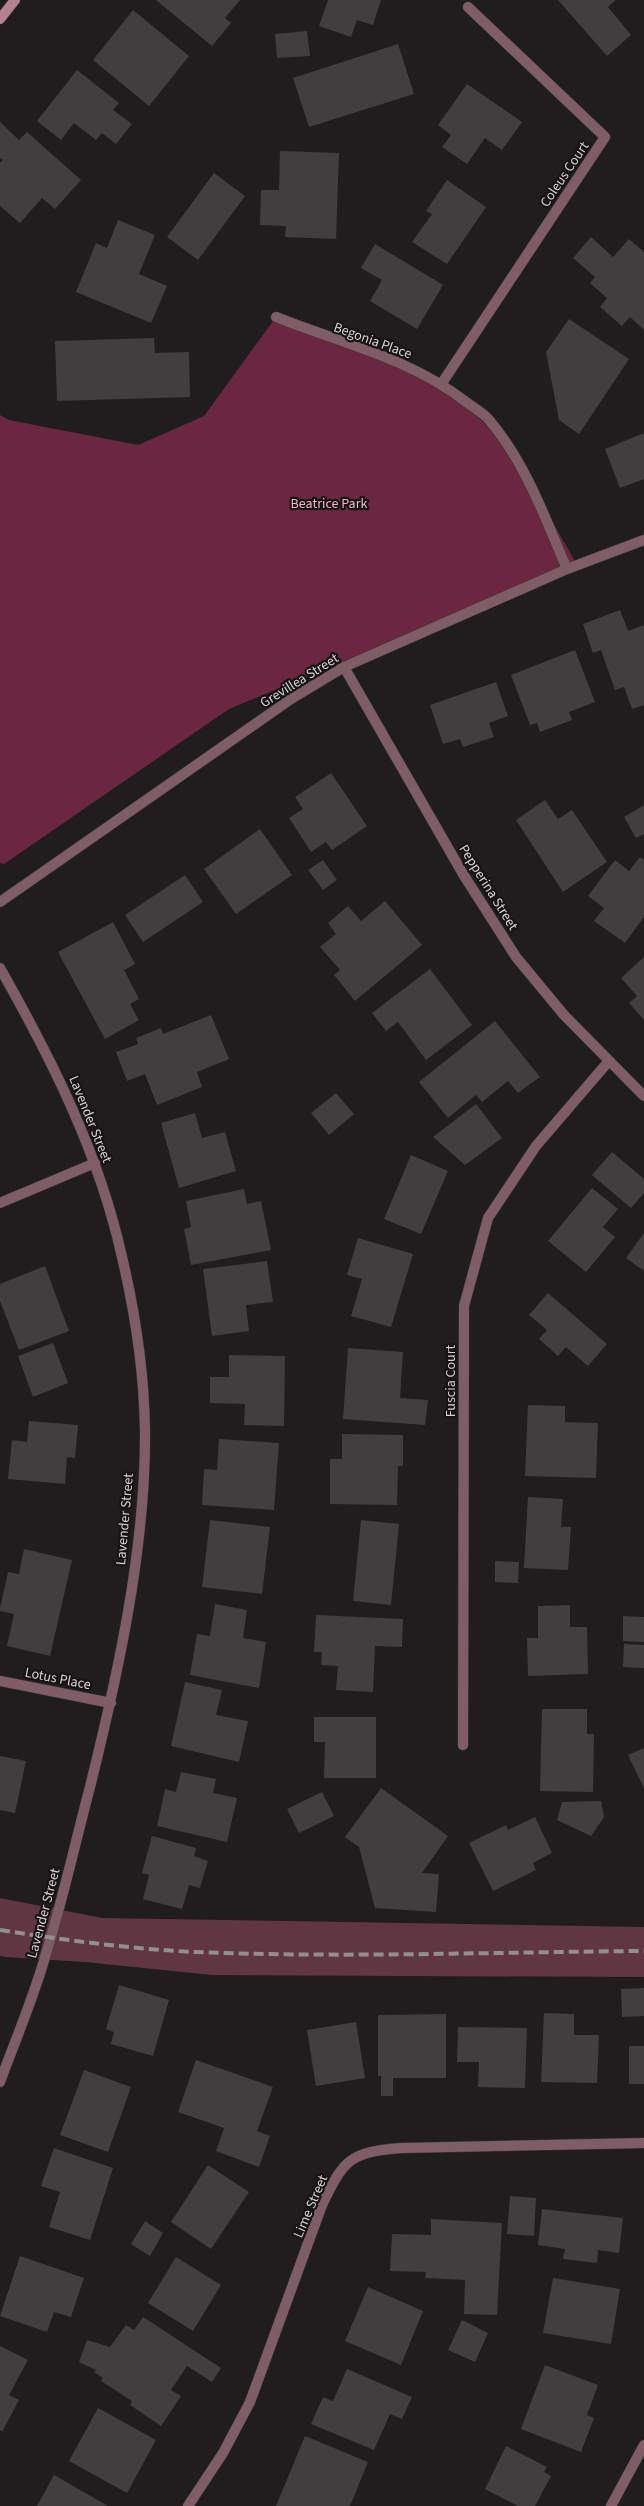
<svg xmlns="http://www.w3.org/2000/svg" width="644" height="2506" font-family="'Source Sans 3',sans-serif">
	<style>
		.green { fill: #603642 }
		.forest { fill: #6a273f }
		.building { fill: #423e3f }
		.lines { fill: none; stroke-linecap: round; stroke-linejoin: round }
		.street-casing { stroke: #3d3a3b; stroke-width: 11 }
		.secondary-casing { stroke: #3d3a3b; stroke-width: 11 }
		.street { stroke: #7e5d66; stroke-width: 10 }
		.secondary { stroke: #b6818f; stroke-width: 10 }
		.rail { stroke: #918f8f; stroke-width: 4; stroke-dasharray: 10 5; stroke-linecap: butt }
		.labels { text-anchor: middle; stroke-width: 4.5; stroke-linejoin: round; paint-order: stroke }
		.street-label { font-size: 14px; fill: #d5d3d3; stroke: #171415 }
		.park-label { font-size: 14px; fill: #f3b3c4; stroke: #171415 }
	</style>
	<rect width="100%" height="100%" fill="#201d1e"/>
	<path class="green" d="M0,1898L102,1918L644,1927V1977L212,1975L85,1962L5,1957L0,1956Z"/>
	<path class="forest" d="M276,317L442,383L512,450L577,565L229,709L4,864L0,863V415L9,420L138,445L204,416Z"/>
	<path class="building" d="M156,0H240L225,18L231,23L212,46Z
		M328,0H381L373,25L357,20L351,37L319,26Z
		M558,0H616L608,7L631,35L607,56Z
		M133,10L189,56L149,106L93,60Z
		M307,31L310,56L277,58L275,34Z
		M398,44L414,94L309,127L293,78Z
		M77,70L119,103L113,110L132,124L116,144L102,133L96,140L74,123L61,140L37,121Z
		M467,84L522,122L502,150L485,138L467,164L442,147L451,135L438,125Z
		M0,122L19,140L27,132L81,180L55,209L42,198L20,223L0,206V163L3,160L0,158Z
		M280,151L339,153L336,239L285,237L286,226L260,225L261,190H279Z
		M214,173L245,196L198,260L167,237Z
		M447,180L486,207L447,264L412,242L432,214L426,211Z
		M118,220L155,235L139,274L167,286L151,323L76,292L96,243L107,248Z
		M591,237L613,257L629,239L644,252V330L630,317L622,326L600,307L607,298L590,283L595,277L573,258Z
		M375,244L443,285L417,329L370,301L382,280L361,268Z
		M569,319L629,359L579,434L559,420L546,352Z
		M154,338L155,353L189,352L190,397L57,401L55,341Z
		M644,433V479L620,488L605,449Z
		M620,610L628,631L644,625V705L632,709L624,687L615,690L601,650L593,653L583,624Z
		M575,650L595,702L569,712L572,720L540,732L537,723L530,725L511,675Z
		M496,682L508,716L489,723L494,737L463,747L460,739L443,744L430,705Z
		M331,773L367,826L332,850L326,842L311,852L289,818L303,809L295,797Z
		M545,800L558,819L572,810L607,862L563,892L516,820Z
		M644,805V834L636,838L624,817Z
		M260,829L292,875L236,914L204,869Z
		M640,857L644,860V917L625,943L594,921L604,908L588,896L615,860L629,871Z
		M323,860L337,880L323,890L308,870Z
		M185,875L203,902L143,942L125,915Z
		M385,901L422,945L355,1001L334,975L340,970L320,947L336,934L328,923L348,906L361,921Z
		M113,922L135,964L124,970L139,999L130,1004L139,1020L105,1039L58,952Z
		M644,957V1020L629,1003L637,996L621,978Z
		M430,969L472,1025L426,1060L398,1022L386,1031L372,1013Z
		M211,1015L229,1059L197,1072L202,1087L157,1105L145,1074L127,1081L116,1052L138,1044L136,1038L161,1028L163,1034Z
		M495,1021L540,1077L518,1093L508,1081L482,1102L476,1095L448,1118L419,1082Z
		M336,1093L354,1114L329,1135L311,1113Z
		M476,1104L502,1138L465,1165L433,1137Z
		M195,1113L202,1138L225,1132L236,1171L179,1188L161,1123Z
		M612,1152L644,1179V1193L631,1208L592,1175Z
		M411,1155L448,1171L421,1234L384,1219Z
		M592,1188L618,1209L603,1227L615,1237L586,1272L548,1241Z
		M244,1189L247,1204L261,1201L271,1250L191,1265L184,1229L191,1227L186,1201Z
		M644,1233V1271L626,1258Z
		M358,1238L413,1254L391,1327L351,1316L362,1279L347,1275Z
		M267,1261L273,1302L246,1305L249,1331L212,1336L203,1269Z
		M45,1266L69,1331L19,1350L0,1301V1284Z
		M548,1293L607,1344L588,1366L566,1347L558,1356L539,1339L547,1330L529,1315Z
		M53,1343L68,1383L33,1397L18,1356Z
		M348,1348L403,1352L400,1398L428,1400L425,1425L343,1419Z
		M229,1355L285,1356L284,1426L244,1425L245,1404L210,1403V1377H229Z
		M528,1405L565,1406V1422L598,1423L596,1478L525,1476Z
		M29,1421L78,1425L75,1458L67,1457L65,1484L8,1479L12,1440L27,1442Z
		M342,1434L403,1435V1466H398L397,1505L330,1504V1459H342Z
		M219,1439L279,1443L274,1510L202,1505L204,1469L217,1470Z
		M528,1497L563,1499L561,1527H571L568,1570L524,1568Z
		M210,1520L270,1527L262,1594L202,1587Z
		M361,1520L399,1524L391,1605L353,1601Z
		M24,1549L72,1560L50,1656L7,1646L14,1614L0,1611V1608L8,1572L19,1574Z
		M495,1561L519,1562L518,1583L495,1582Z
		M215,1604L247,1610L243,1638L266,1642L259,1688L190,1675L197,1634L210,1636Z
		M570,1605V1627H587L588,1674L528,1676L527,1638H538V1606Z
		M316,1615L403,1619L402,1647L375,1646L373,1692L336,1690L338,1666L321,1665L322,1652H314Z
		M623,1616L644,1617V1642L623,1641Z
		M624,1644L644,1645V1668L623,1667Z
		M185,1682L222,1690L216,1715L248,1721L239,1762L171,1746Z
		M542,1709H587V1734H594L593,1792L540,1791Z
		M314,1717H376V1778H324L325,1742H314Z
		M644,1748V1788L628,1755Z
		M0,1756L26,1761L15,1813L0,1810Z
		M181,1772L216,1779L213,1793L237,1798L227,1842L157,1826L165,1789L176,1792Z
		M381,1788L448,1836L422,1873L439,1874L436,1912L375,1908L359,1847L345,1837Z
		M322,1792L334,1816L299,1833L287,1809Z
		M601,1801L604,1817L591,1836L557,1820L562,1802Z
		M535,1817L552,1853L533,1863L536,1870L493,1891L469,1843L506,1825L508,1830Z
		M152,1836L196,1848L194,1856L208,1861L200,1888L189,1885L182,1909L143,1899L149,1875L142,1873Z
		M119,1985L169,2000L153,2056L111,2044L114,2032L106,2029Z
		M644,1988V2016L622,2017L621,1989Z
		M544,2013L574,2014V2035H599L597,2083L541,2082Z
		M446,2014V2078H393V2096H381V2076H378V2015Z
		M356,2022L365,2078L316,2086L307,2030Z
		M458,2027L527,2028L525,2088L478,2087L479,2062H457Z
		M629,2046H644V2084H629Z
		M196,2060L273,2087L257,2131L270,2136L259,2167L216,2151L224,2128L178,2112Z
		M84,2070L131,2087L108,2152L60,2135Z
		M54,2148L113,2168L90,2240L49,2227L60,2192L41,2186Z
		M208,2165L249,2192L211,2249L171,2222Z
		M510,2196L536,2198L534,2236L507,2234Z
		M542,2209L623,2218L619,2253L598,2250L597,2263L563,2259L565,2249L538,2245Z
		M431,2219L502,2223L497,2315L464,2314L465,2280L425,2278L426,2272L390,2271L392,2234L431,2235Z
		M145,2221L163,2233L150,2256L131,2244Z
		M20,2256L84,2278L71,2317L54,2312L47,2332L0,2316Z
		M176,2257L221,2285L193,2331L148,2303Z
		M553,2278L620,2289L611,2344L543,2333Z
		M368,2287L423,2311L401,2365L345,2341Z
		M143,2317L221,2368L212,2382L187,2366L171,2390L181,2396L161,2426L130,2405L132,2401L101,2381L103,2378L94,2372L96,2370L79,2362L87,2340L110,2347L126,2325L134,2330Z
		M462,2320L488,2333L475,2362L448,2350Z
		M0,2346L28,2360L9,2395L19,2400L2,2432L0,2430Z
		M545,2365L598,2385L587,2415L594,2418L581,2452L521,2429Z
		M347,2369L412,2397L402,2419L390,2414L374,2450L311,2424L323,2397L333,2401Z
		M98,2408L156,2440L127,2493L69,2461Z
		M305,2436L368,2462L350,2506H276Z
		M506,2446L547,2467L544,2472L551,2476L535,2506H518L485,2489Z
		M54,2475L108,2506H37Z"/>
	<g class="lines">
		<g class="street-casing">
			<path id="street" d="M276,317C341,343 410,358 466,402C474,408 484,413 490,421C526,464 545,518 567,569
				M442,383L605,137L468,7
				M344,667L463,874L516,957L564,1015L644,1096
				M0,902L291,699L344,667L567,569L644,540
				M0,968C52,1060 99,1153 122,1257C135,1312 144,1373 145,1430C146,1547 118,1674 90,1787C74,1847 61,1908 42,1967C30,2006 14,2044 0,2082
				M0,1203L95,1163
				M0,1681L111,1703
				M463,1745L464,1306L488,1218L536,1146L608,1062
				M188,2506L223,2453L250,2402L322,2205C344,2159 350,2152 402,2148L644,2143
				M611,2506L644,2445"/>
		</g>
		<g class="secondary-casing">
			<path id="secondary" d="M0,19L15,0"/>
		</g>
		<use href="#street" class="street"/>
		<use href="#secondary" class="secondary"/>
		<path class="rail" d="M0,1930C65,1940 130,1949 195,1952C344,1958 495,1952 644,1951"/>
	</g>
	<g class="labels">
		<g class="street-label">
			<text transform="translate(564 174) rotate(-56)" y="5">Coleus Court</text>
			<text transform="translate(373 340) rotate(20)" y="5">Begonia Place</text>
			<text transform="translate(299 680) rotate(-32)" y="5">Grevillea Street</text>
			<text transform="translate(489 887) rotate(58)" y="5">Pepperina Street</text>
			<text transform="translate(91 1119) rotate(68)" y="5">Lavender Street</text>
			<text transform="translate(450 1381) rotate(-90)" y="5">Fuscia Court</text>
			<text transform="translate(124 1519) rotate(-85)" y="5">Lavender Street</text>
			<text transform="translate(58 1678) rotate(11)" y="5">Lotus Place</text>
			<text transform="translate(43 1913) rotate(-75)" y="5">Lavender Street</text>
			<text transform="translate(310 2206) rotate(-67)" y="5">Lime Street</text>
		</g>
		<g class="park-label">
			<text x="329" y="508">Beatrice Park</text>
		</g>
	</g>
</svg>
